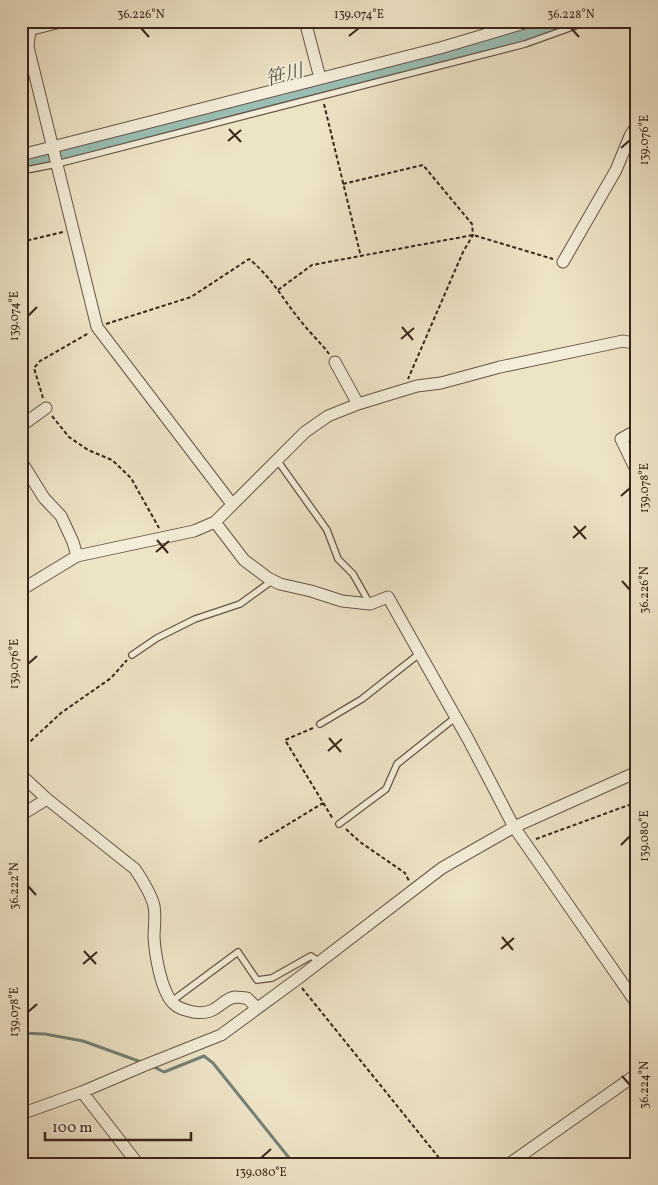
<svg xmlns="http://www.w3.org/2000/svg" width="658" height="1185" font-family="Vollkorn,'Noto Serif JP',serif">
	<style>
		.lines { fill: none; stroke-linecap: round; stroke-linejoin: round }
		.stream { stroke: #738177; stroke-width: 3 }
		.river { stroke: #99beb4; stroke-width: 18 }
		.lane-casing { stroke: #665446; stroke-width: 8 }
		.street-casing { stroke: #665446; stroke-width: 13 }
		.path { stroke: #39251b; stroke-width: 2; stroke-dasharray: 4 2.5; stroke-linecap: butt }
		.lane { stroke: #f3edd9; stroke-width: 5.5 }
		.street { stroke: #f3edd9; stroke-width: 11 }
		.ticks { fill: none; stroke: #39251b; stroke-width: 2 }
		.labels { text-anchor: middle; stroke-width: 4; stroke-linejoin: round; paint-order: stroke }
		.water-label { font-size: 19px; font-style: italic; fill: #565349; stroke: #f3edd9 }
		.neatline { fill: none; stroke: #39251b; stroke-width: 2 }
		.ticks-label { font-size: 12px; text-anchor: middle; fill: #39251b }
	</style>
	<rect width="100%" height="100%" fill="#ede3c5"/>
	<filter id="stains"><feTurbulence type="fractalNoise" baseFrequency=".004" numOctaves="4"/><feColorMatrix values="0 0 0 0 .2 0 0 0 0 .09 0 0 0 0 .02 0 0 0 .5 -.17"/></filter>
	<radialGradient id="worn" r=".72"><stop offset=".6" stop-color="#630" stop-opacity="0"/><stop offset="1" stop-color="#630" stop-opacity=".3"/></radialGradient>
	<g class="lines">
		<path class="stream" d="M21,1033L45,1034L83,1041L144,1063
			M152,1066L164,1072L204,1056L213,1063L294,1164"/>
		<path class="river" d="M21,163L280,96L478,46L555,21"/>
		<g class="lane-casing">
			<path id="lane" d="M21,171L57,164L525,44L589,21
				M277,460L327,530L338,559L353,574L370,604
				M132,655L157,638L195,619L240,604L273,580
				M320,724L362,699L419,654
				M339,824L386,789L397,764L456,717
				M172,1001L238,952L257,980L272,978L311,956L320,962"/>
		</g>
		<g class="street-casing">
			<path id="street" d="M31,21L28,47L97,327L232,504
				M305,21L320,78
				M29,30L64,21
				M21,155L440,48L531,21
				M563,262L616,170L630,136L637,125
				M335,362L358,404
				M21,426L46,408
				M637,430L621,439L637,472
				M21,461L44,498L61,516L73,542L77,556
				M215,522L244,560L268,578L280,584L311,591L342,601L370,604L388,597L468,739L514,827L637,1004
				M21,590L77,556L194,531L215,522L305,432L328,416L358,404L417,386L441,383L500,367L623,341L637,344
				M21,775L47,799L21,815
				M47,799L135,869C142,880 151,893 154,906C156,916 154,928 154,937C155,954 161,991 173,1003C178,1009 186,1010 193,1012C218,1016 219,1000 235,997C239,997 243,998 247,998L257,1008
				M82,1092L138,1164
				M21,1114L82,1092L143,1066L221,1035L296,980L442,868L514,827L637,772
				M509,1164L637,1074"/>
		</g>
		<path class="path" d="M324,104L361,257
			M343,184L423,165L472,224L473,235L463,252L408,379
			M21,242L63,232
			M278,290L312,265L473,235L553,259
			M106,324L191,297L249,259C272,277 285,303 304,325C312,335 321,343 329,354
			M43,398L34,368L40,361L89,333
			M52,416L69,437L88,450L112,460L131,478L159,528
			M313,728L285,740L333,819
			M21,750L61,713L111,678L127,660
			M346,829L360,842L405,873L409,881
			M536,839L637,802
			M259,842L323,803
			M302,988L444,1164"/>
		<use href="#lane" class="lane"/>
		<use href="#street" class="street"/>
	</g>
	<path class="ticks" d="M141,28L149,37M571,28L579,37M349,36L359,28M229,129L241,142M228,141L241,130M621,148L630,140M28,316L37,307M402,327L413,340M401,339L414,328M621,496L630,488M574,526L586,539M573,538L586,526M157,540L168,553M156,552L169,541M622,581L630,590M28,664L37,656M329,738L341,752M328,751L342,739M621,845L630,836M28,886L36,895M502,937L513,950M501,949L514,938M84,951L96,964M83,964L97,952M28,1012L37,1004M622,1076L630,1085M261,1158L271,1149"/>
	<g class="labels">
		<g class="water-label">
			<text transform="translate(284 74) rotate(-14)" y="7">笹川</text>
		</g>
	</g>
	<rect width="658" height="1185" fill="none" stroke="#ede3c5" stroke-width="55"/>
	<path d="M45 1132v8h146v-8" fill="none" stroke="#39251b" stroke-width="2.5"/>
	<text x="52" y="1132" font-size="15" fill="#39251b" stroke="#f3edd9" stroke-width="4" paint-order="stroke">100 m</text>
	<rect x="28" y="28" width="602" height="1130" class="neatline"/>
	<g class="ticks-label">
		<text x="141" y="18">36.226°N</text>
		<text x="359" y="18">139.074°E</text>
		<text x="571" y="18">36.228°N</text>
		<text transform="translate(644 140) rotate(-90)" y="4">139.076°E</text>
		<text transform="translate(14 316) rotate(-90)" y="4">139.074°E</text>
		<text transform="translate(644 488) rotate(-90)" y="4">139.078°E</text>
		<text transform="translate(644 590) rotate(-90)" y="4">36.226°N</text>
		<text transform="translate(14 664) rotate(-90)" y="4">139.076°E</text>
		<text transform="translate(644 836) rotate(-90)" y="4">139.080°E</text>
		<text transform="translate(14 886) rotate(-90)" y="4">36.222°N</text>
		<text transform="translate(14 1012) rotate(-90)" y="4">139.078°E</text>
		<text transform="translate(644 1085) rotate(-90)" y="4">36.224°N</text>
		<text x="261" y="1176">139.080°E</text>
	</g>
	<rect width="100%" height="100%" filter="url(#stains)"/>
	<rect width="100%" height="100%" fill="url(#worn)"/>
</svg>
